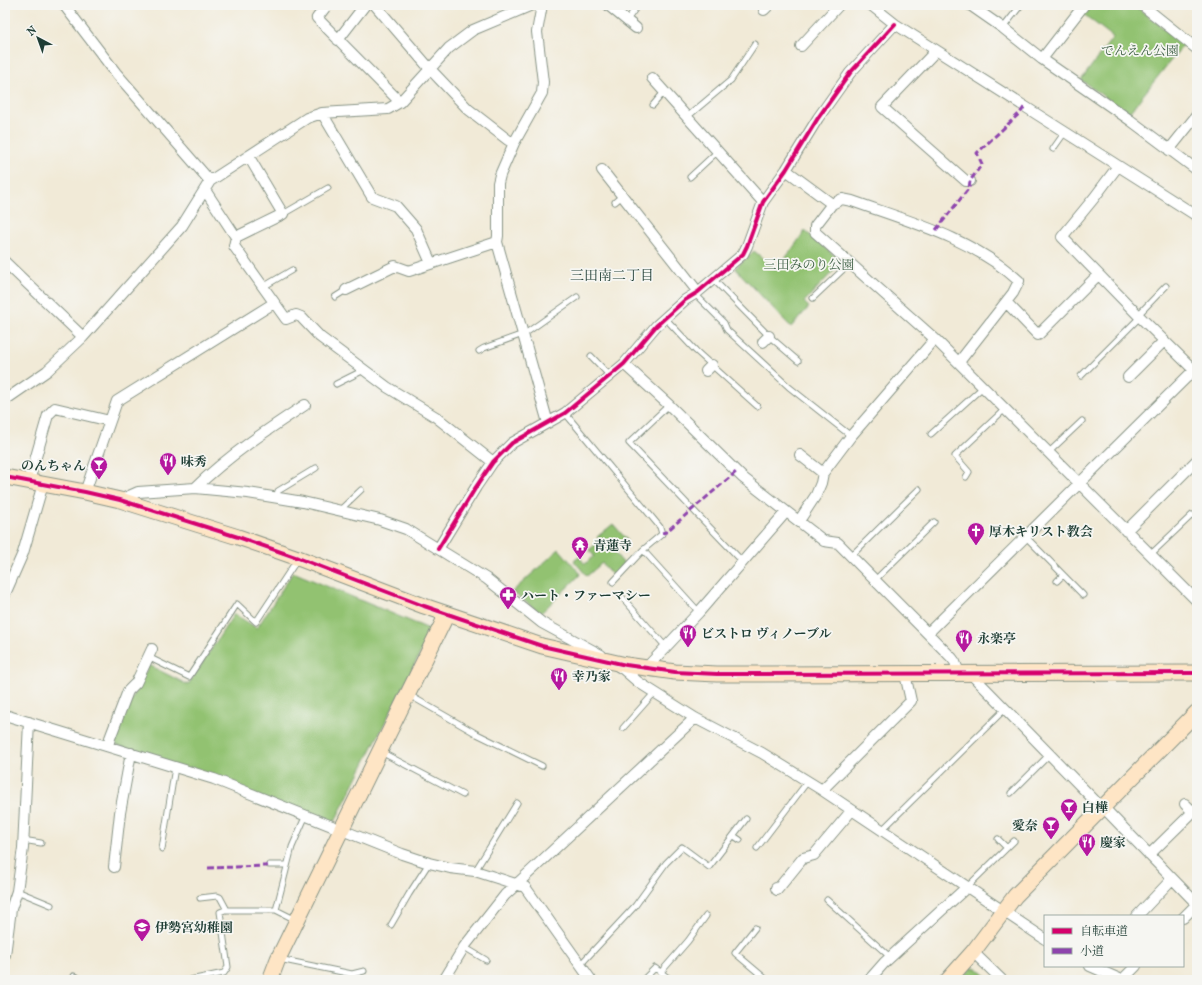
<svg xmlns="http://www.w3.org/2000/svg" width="1202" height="985" font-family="'IM FELL French Canon','Noto Serif JP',serif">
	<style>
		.green { fill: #92c271; stroke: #588052 }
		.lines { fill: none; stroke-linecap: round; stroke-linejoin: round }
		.lane-casing { stroke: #889486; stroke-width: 7 }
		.street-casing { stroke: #889486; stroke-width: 12 }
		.secondary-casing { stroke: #889486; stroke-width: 17 }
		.lane { stroke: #fff; stroke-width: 5 }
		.street { stroke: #fff; stroke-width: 10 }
		.secondary { stroke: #fee5c5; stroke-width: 15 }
		.quiet { stroke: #8e44ad; stroke-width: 3; stroke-dasharray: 6 3; stroke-linecap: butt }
		.cycleway-casing { stroke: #f6f6f2; stroke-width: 6 }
		.cycleway { stroke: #d6006c; stroke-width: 4 }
		.labels { text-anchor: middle; stroke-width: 3.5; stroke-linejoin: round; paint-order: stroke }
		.park-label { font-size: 13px; fill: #3c5e43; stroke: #f6f6f2 }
		.poi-label { font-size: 13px; font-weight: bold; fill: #1f3d34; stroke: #f6f6f2; text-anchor: start }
		.neighbourhood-label { font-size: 14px; fill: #1f3d34; stroke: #f6f6f2 }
	</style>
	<rect width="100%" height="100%" fill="#f6f6f2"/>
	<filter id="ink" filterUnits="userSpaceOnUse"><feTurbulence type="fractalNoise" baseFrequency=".025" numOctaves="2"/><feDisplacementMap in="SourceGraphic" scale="8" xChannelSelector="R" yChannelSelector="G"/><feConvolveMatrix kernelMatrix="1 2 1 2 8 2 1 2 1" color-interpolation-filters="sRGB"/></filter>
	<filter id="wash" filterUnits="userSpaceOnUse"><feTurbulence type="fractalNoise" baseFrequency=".012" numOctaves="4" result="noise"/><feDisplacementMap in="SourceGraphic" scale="16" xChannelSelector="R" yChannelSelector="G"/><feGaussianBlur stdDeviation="0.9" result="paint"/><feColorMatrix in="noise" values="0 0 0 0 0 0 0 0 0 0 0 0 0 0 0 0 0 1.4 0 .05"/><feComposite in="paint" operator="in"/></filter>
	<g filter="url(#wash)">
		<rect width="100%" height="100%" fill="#f1ead7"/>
		<path class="green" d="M1087,5H1134L1184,44L1128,114L1081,80L1113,37L1082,13Z
			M805,231L842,262L804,302L809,307L791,327L735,268L754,251L777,270Z
			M613,524L627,540L614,552L625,565L613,576L602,563L587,576L574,561L579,557L585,564L594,556L589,550L600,541L597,537Z
			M559,549L580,573L579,576L541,613L512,592Z
			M293,572L429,629V636L335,821L329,823L114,744L112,738L149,665L188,685L234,614L257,628Z
			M971,968H977L991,980H960Z"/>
	</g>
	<g filter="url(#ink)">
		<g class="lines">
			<g class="lane-casing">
				<path id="lane" d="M627,20L638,5
					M1003,28L1021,5
					M653,105L664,92
					M687,117L731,80L755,44
					M1053,149L1065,132
					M690,177L718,151
					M615,202L622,196
					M283,214L328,188
					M713,279L769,336L798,361
					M263,287L292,270
					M695,294L724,323L727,330L789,387L851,436
					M335,297L346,290
					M813,298L850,263
					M1138,315L1166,286
					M665,318L696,351L757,406
					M479,351L484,348L526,333L577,297
					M591,356L610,376
					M1081,376L1140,317
					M336,384L364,370
					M669,405L629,443L742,561
					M565,413L660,527L662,534L643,550L613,582
					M931,434L983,387
					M1048,453L1082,421
					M966,477L969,472L955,456L1005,409
					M276,497L278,491L316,468
					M340,510L361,490
					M1025,536L1083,595
					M643,550L699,612
					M1150,555L1192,515
					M851,556L919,489
					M875,580L934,522
					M1057,581L1063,575
					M621,596L666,647
					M148,657L189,677L237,604L256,622L297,560
					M409,695L477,734L542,766
					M623,728L655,692
					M381,752L463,795
					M1011,793L1049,755
					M882,830L1005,709
					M734,836L740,840
					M998,839L1007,848
					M23,840L41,843
					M757,848L808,781
					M162,849L175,767
					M269,865H287
					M475,871L517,803
					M967,887L1014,841
					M17,891L51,905
					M200,898L217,896L220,897L227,910
					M827,900L890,957
					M296,920L276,910L292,847L306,815
					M391,925L409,894L429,863
					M755,928L735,953L767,980
					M464,947L486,960
					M279,959L352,974L364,971
					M580,965L635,906L666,863L682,847L709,867L746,819
					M661,972L688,941L706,916
					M74,976L83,980
					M190,980L224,973L228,967L220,912L225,910H276
					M643,980L655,968L671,980"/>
			</g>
			<g class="street-casing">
				<path id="street" d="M64,5L116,73L210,181
					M327,5L317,18L400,102
					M375,5L430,69L468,109L508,140L514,143
					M542,5L537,32L543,82L542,93L514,143L500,175L498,183V236L497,242L548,423
					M608,5L636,28
					M871,5L895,24L1197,216
					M970,5L1003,28L1042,59L1130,120L1197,170
					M1142,5L1197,49
					M764,10L769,5
					M338,40L365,5
					M801,46L839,5
					M934,49L932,55L882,107L966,181H970
					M1042,59L1084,5
					M652,78L763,202
					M322,113L372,197L396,206L416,229L431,263
					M1169,150L1197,115
					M1118,166L1094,198L1062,237L1140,317L1197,373
					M602,170L698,292
					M786,170L832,204L842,199L852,201C911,222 972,238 1019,281L1013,293L959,362
					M205,190L236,237L234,246L286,319L296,315L301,317L320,337L387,387L436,417L493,462
					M832,204L815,226V232L935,339L1197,601
					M236,237L283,214L249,157
					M5,262L83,337
					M346,290L395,266L409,271L497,242
					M1006,302L1038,335L1098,275
					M763,342L769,336
					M624,364L669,405L742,477L824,541L838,543L952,658L955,662L959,673
					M706,371L712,365
					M1128,377L1164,341
					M5,400L47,371L83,337L182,226L210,181L307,118L322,113L388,109L400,102L449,48L473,30L532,5
					M110,421L117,401L274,303
					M800,455L823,473
					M29,481L48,415L55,408L110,421L85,492
					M195,488C228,456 267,430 305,405
					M120,500L138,492L195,488L248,493L303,502L380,520L406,529L487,579L542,623L601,655
					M799,521L816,495L821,483L823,473L851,436L935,339
					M1126,531L1197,460
					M438,549L476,487L493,462L512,443L565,413L624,364L656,326L685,300L698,292L743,254L747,246L763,202L786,170L818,118L850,73L895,24
					M5,594L23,553L43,484
					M928,633L1194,370
					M618,666L623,669L638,682L695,718L762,753L822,790L1045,939
					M646,668L699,612L786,512
					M970,673L1102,808
					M5,715L214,779L402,854L429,863L450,868L475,871L525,887L591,980
					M108,746L110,738L128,691L136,683L152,649
					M822,790L911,701L905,674
					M1185,804L1193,812
					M1103,807L1197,904
					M1149,855L1197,808
					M114,867L120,813L131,753
					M776,888L777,890L803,858L814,855L852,810
					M1137,916L1172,879
					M1183,918L1197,904
					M973,952L1002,980
					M5,955L11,909L17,891L23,848L29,722
					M1090,966L1122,980
					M444,980L464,947L505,895L695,718
					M869,980L884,963L967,887
					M1122,980L1136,966"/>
			</g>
			<g class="secondary-casing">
				<path id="secondary" d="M5,477L85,492L120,500L158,512L238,537L298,558L424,606L542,646L626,665L675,672L717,674L1197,673
					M270,980L278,959L447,614
					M948,980L973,952L1015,896L1197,712"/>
			</g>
			<use href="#lane" class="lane"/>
			<use href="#street" class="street"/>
			<use href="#secondary" class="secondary"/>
			<path class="quiet" d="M936,230L969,188L970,181L982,164L977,153L1020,113L1025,106
				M662,533L666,532L736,472
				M208,868L265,866L269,865"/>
			<g class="cycleway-casing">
				<path id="cycleway" d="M5,477L85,492L120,500L158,512L238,537L298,558L424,606L542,646L626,665L675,672L717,674L1197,673
					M438,549L476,487L493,462L512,443L565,413L624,364L656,326L685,300L698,292L743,254L747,246L763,202L786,170L818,118L850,73L895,24"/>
			</g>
			<use href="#cycleway" class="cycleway"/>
		</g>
	</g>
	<defs>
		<g id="restaurant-pin" transform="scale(0.9)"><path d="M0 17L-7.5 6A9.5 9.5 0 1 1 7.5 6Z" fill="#b5179e" stroke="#f6f6f2"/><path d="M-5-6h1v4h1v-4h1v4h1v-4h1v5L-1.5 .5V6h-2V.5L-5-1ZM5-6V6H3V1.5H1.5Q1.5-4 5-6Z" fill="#fff"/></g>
		<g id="bar-pin" transform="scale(0.9)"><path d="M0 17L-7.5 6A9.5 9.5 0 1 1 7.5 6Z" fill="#b5179e" stroke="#f6f6f2"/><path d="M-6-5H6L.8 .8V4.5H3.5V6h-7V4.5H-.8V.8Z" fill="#fff"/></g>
		<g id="church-pin" transform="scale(0.9)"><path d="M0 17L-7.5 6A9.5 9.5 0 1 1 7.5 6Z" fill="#b5179e" stroke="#f6f6f2"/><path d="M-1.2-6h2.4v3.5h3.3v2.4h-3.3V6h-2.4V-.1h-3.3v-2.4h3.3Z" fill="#fff"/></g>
		<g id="temple-pin" transform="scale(0.9)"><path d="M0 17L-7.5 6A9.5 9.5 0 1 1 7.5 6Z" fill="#b5179e" stroke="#f6f6f2"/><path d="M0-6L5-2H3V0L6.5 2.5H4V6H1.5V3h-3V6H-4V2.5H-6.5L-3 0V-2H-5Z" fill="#fff"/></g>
		<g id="pharmacy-pin" transform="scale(0.9)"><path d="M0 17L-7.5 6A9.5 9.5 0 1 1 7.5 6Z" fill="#b5179e" stroke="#f6f6f2"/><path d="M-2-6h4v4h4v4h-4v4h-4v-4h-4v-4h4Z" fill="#fff"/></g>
		<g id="school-pin" transform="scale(0.9)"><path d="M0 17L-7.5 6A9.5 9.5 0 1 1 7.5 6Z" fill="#b5179e" stroke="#f6f6f2"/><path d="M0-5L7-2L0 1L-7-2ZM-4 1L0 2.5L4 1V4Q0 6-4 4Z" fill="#fff"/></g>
	</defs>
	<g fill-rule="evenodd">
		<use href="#restaurant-pin" x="168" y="461"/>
		<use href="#bar-pin" x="99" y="465"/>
		<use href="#church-pin" x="976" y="531"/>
		<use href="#temple-pin" x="580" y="545"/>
		<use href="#pharmacy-pin" x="508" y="595"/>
		<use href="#restaurant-pin" x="688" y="633"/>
		<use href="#restaurant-pin" x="964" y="638"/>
		<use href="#restaurant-pin" x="559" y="676"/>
		<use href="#bar-pin" x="1069" y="807"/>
		<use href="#bar-pin" x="1051" y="825"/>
		<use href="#restaurant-pin" x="1087" y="842"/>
		<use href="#school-pin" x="142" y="927"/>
	</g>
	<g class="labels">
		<g class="park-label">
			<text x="1140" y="55">でんえん公園</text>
			<text x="809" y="269">三田みのり公園</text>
		</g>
		<g class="poi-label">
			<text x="181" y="466">味秀</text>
			<text x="86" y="470" text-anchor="end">のんちゃん</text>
			<text x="989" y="536">厚木キリスト教会</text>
			<text x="593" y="550">青蓮寺</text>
			<text x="521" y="600">ハート・ファーマシー</text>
			<text x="701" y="638">ビストロ ヴィノーブル</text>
			<text x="977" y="643">永楽亭</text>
			<text x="572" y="681">幸乃家</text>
			<text x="1082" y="812">白樺</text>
			<text x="1038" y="830" text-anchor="end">愛奈</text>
			<text x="1100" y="847">慶家</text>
			<text x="155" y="932">伊勢宮幼稚園</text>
		</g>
		<g class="neighbourhood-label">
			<text x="612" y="280">三田南二丁目</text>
		</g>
	</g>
	<rect width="1202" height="985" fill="none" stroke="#f6f6f2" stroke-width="20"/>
	<rect x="1044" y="915" width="140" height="52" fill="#f6f6f2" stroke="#a0aca6"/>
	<rect x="1052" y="928" width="20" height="6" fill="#d6006c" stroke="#a0aca6"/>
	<text x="1080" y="935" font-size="12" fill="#1f3d34">自転車道</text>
	<rect x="1052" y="948" width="20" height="6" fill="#8e44ad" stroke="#a0aca6"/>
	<text x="1080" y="955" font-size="12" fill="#1f3d34">小道</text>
	<g transform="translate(38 38) rotate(319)" stroke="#f6f6f2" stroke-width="3" paint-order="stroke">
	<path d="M0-3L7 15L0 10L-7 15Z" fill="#1f3d34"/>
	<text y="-6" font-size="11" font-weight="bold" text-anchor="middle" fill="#1f3d34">N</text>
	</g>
</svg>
